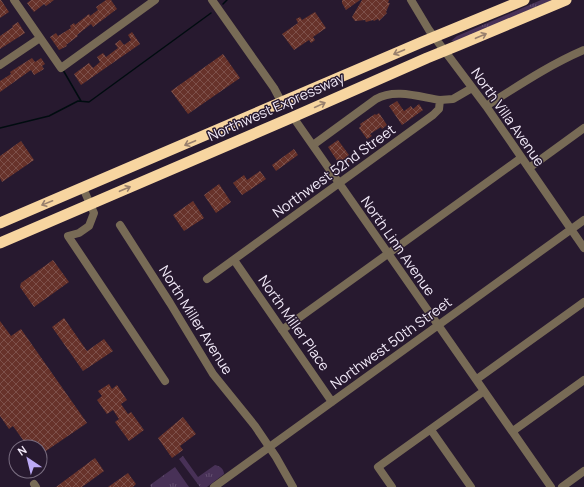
<svg xmlns="http://www.w3.org/2000/svg" width="584" height="487" font-family="Manrope,sans-serif">
	<style>
		.grass { fill: url(#grass-tufts) }
		.lines { fill: none; stroke-linecap: round; stroke-linejoin: round }
		.stream { stroke: #000c10; stroke-width: 1.5 }
		.building { fill: url(#building-cross-hatch) }
		.minor { stroke: #786b56; stroke-width: 8 }
		.highway { stroke: #f7d5a0; stroke-width: 11 }
		.oneway { stroke: #99806d }
		.labels { text-anchor: middle; stroke-width: 3; stroke-linejoin: round; paint-order: stroke }
		.street-label { font-size: 14px; fill: #f3ebfa; stroke: #27192f }
	</style>
	<defs>
		<pattern id="grass-tufts" width="24" height="20" patternUnits="userSpaceOnUse"><rect width="24" height="20" fill="#483157"/><path d="M3 7l-1-3M5 7V3M7 7l1-3M15 17l-1-3M17 17v-4M19 17l1-3" fill="none" stroke="#634f70"/></pattern>
		<pattern id="building-cross-hatch" width="8" height="8" patternUnits="userSpaceOnUse"><rect width="8" height="8" fill="#67322a"/><path d="M0 0l8 8M0 8l8-8" fill="none" stroke="#7d504a"/></pattern>
	</defs>
	<rect width="100%" height="100%" fill="#27192f"/>
	<path class="grass" d="M541,0H552L457,41H451L457,36Z
		M183,456L198,477L215,465C220,466 224,469 224,474L207,487H200L179,459Z
		M175,467L189,487H151L150,485Z"/>
	<g class="lines">
		<path class="stream" d="M223,4L227,0
			M63,70L81,101
			M0,128L49,116L78,101L89,102L211,13"/>
	</g>
	<path class="building" d="M0,0H1L9,12L0,18Z
		M31,0H54L46,6L44,4L34,12L27,3Z
		M106,0H111L117,9L93,27L91,24L77,35L78,36L66,45L67,46L59,50L50,37L56,33L58,36L71,28L70,26L74,23L75,25L89,14L90,16L98,10L96,7Z
		M342,0H360L346,10L342,3Z
		M362,0H389L388,3H390L386,12L387,13L379,21L378,19L374,21L373,20L366,22L365,20L355,21L352,17Z
		M315,12L326,28L313,37L315,40L311,43L309,40L294,50L282,34L298,23L296,19L300,17L302,20Z
		M18,22L25,33L0,49V36L13,27L12,26Z
		M132,32L140,44L81,85L74,74L89,63L93,68L100,62L97,57L103,53L106,57L118,48L115,44L120,40L124,45L131,40L128,35Z
		M223,54L240,78L188,114L171,91Z
		M32,58L35,62L41,58L45,64L42,66L44,69L34,75L31,70L0,92V81L11,74L10,72Z
		M397,101L404,111L411,106L413,109L419,104L423,110L402,125L389,106Z
		M379,113L387,125L382,129L381,127L370,134L372,136L367,139L359,128L361,126L360,124L375,114L376,115Z
		M338,140L349,155L347,156L350,161L345,165L341,160L338,162L328,147Z
		M21,141L34,160L2,182L0,178V156Z
		M294,149L298,155L276,171L272,165Z
		M260,171L266,179L242,195L233,183L244,175L247,180Z
		M219,184L231,202L216,213L204,195Z
		M193,201L204,218L184,231L173,215Z
		M53,260L69,282L34,307L20,287L21,283Z
		M64,318L87,351L104,339L113,351L83,371L52,327Z
		M0,321L11,336L21,329L87,423L40,455V447H28L13,426L9,429L0,416Z
		M109,384L112,389L117,385L127,400L121,404L128,414L131,412L144,430L129,441L115,422L119,419L113,410L107,414L97,400L102,396L98,391Z
		M183,417L196,434L180,446L183,450L172,458L158,438Z
		M95,458L104,471L82,487H56Z
		M128,473L136,484L133,487H108Z"/>
	<g class="lines">
		<path class="minor" d="M14,0L61,68L155,0
			M212,0L274,88L282,103
			M411,0L429,30L486,106L584,248
			M0,65L40,38
			M486,106C518,86 549,65 584,50
			M293,117L339,183L551,487
			M313,145L376,99C395,88 420,97 440,100
			M529,168L584,128
			M83,188L94,213L89,226L79,233L68,236L165,381
			M120,225L170,303L213,374L255,426L276,457L293,487
			M234,260L332,402
			M207,279L433,115L439,109L440,100L453,99L472,88
			M282,330L521,158
			M477,379L584,302
			M431,430L471,487
			M513,431L584,380
			M34,484L36,487
			M214,487L584,220
			M392,487L378,467L484,391
			M562,487L584,471"/>
		<path class="highway" d="M0,223L422,42L524,0
			M0,243L293,117L427,58L459,45L566,0"/>
	</g>
	<defs><path id="oneway-shaft" d="M-6 0H5M1.5-3L5.5 0L1.5 3" fill="none" stroke-width="1.6" stroke-linecap="round" stroke-linejoin="round"/></defs>
	<g class="oneway">
		<use href="#oneway-shaft" transform="translate(481 36) rotate(-23)"/>
		<use href="#oneway-shaft" transform="translate(399 52) rotate(157)"/>
		<use href="#oneway-shaft" transform="translate(320 105) rotate(-25)"/>
		<use href="#oneway-shaft" transform="translate(190 143) rotate(157)"/>
		<use href="#oneway-shaft" transform="translate(125 189) rotate(-23)"/>
		<use href="#oneway-shaft" transform="translate(47 203) rotate(158)"/>
	</g>
	<g class="labels">
		<g class="street-label">
			<text transform="translate(276 107) rotate(-24)" y="5">Northwest Expressway</text>
			<text transform="translate(508 117) rotate(55)" y="5">North Villa Avenue</text>
			<text transform="translate(334 171) rotate(-36)" y="5">Northwest 52nd Street</text>
			<text transform="translate(398 246) rotate(55)" y="5">North Linn Avenue</text>
			<text transform="translate(196 320) rotate(58)" y="5">North Miller Avenue</text>
			<text transform="translate(294 323) rotate(55)" y="5">North Miller Place</text>
			<text transform="translate(391 343) rotate(-36)" y="5">Northwest 50th Street</text>
		</g>
	</g>
	<g transform="translate(28 459) rotate(325)"><circle r="19" fill="#27192f" stroke="#796d80"/>
	<path d="M0-3L7 15L0 10L-7 15Z" fill="#bcaaf6"/>
	<text y="-6" font-size="11" font-weight="bold" text-anchor="middle" fill="#f3ebfa">N</text>
	</g>
</svg>
